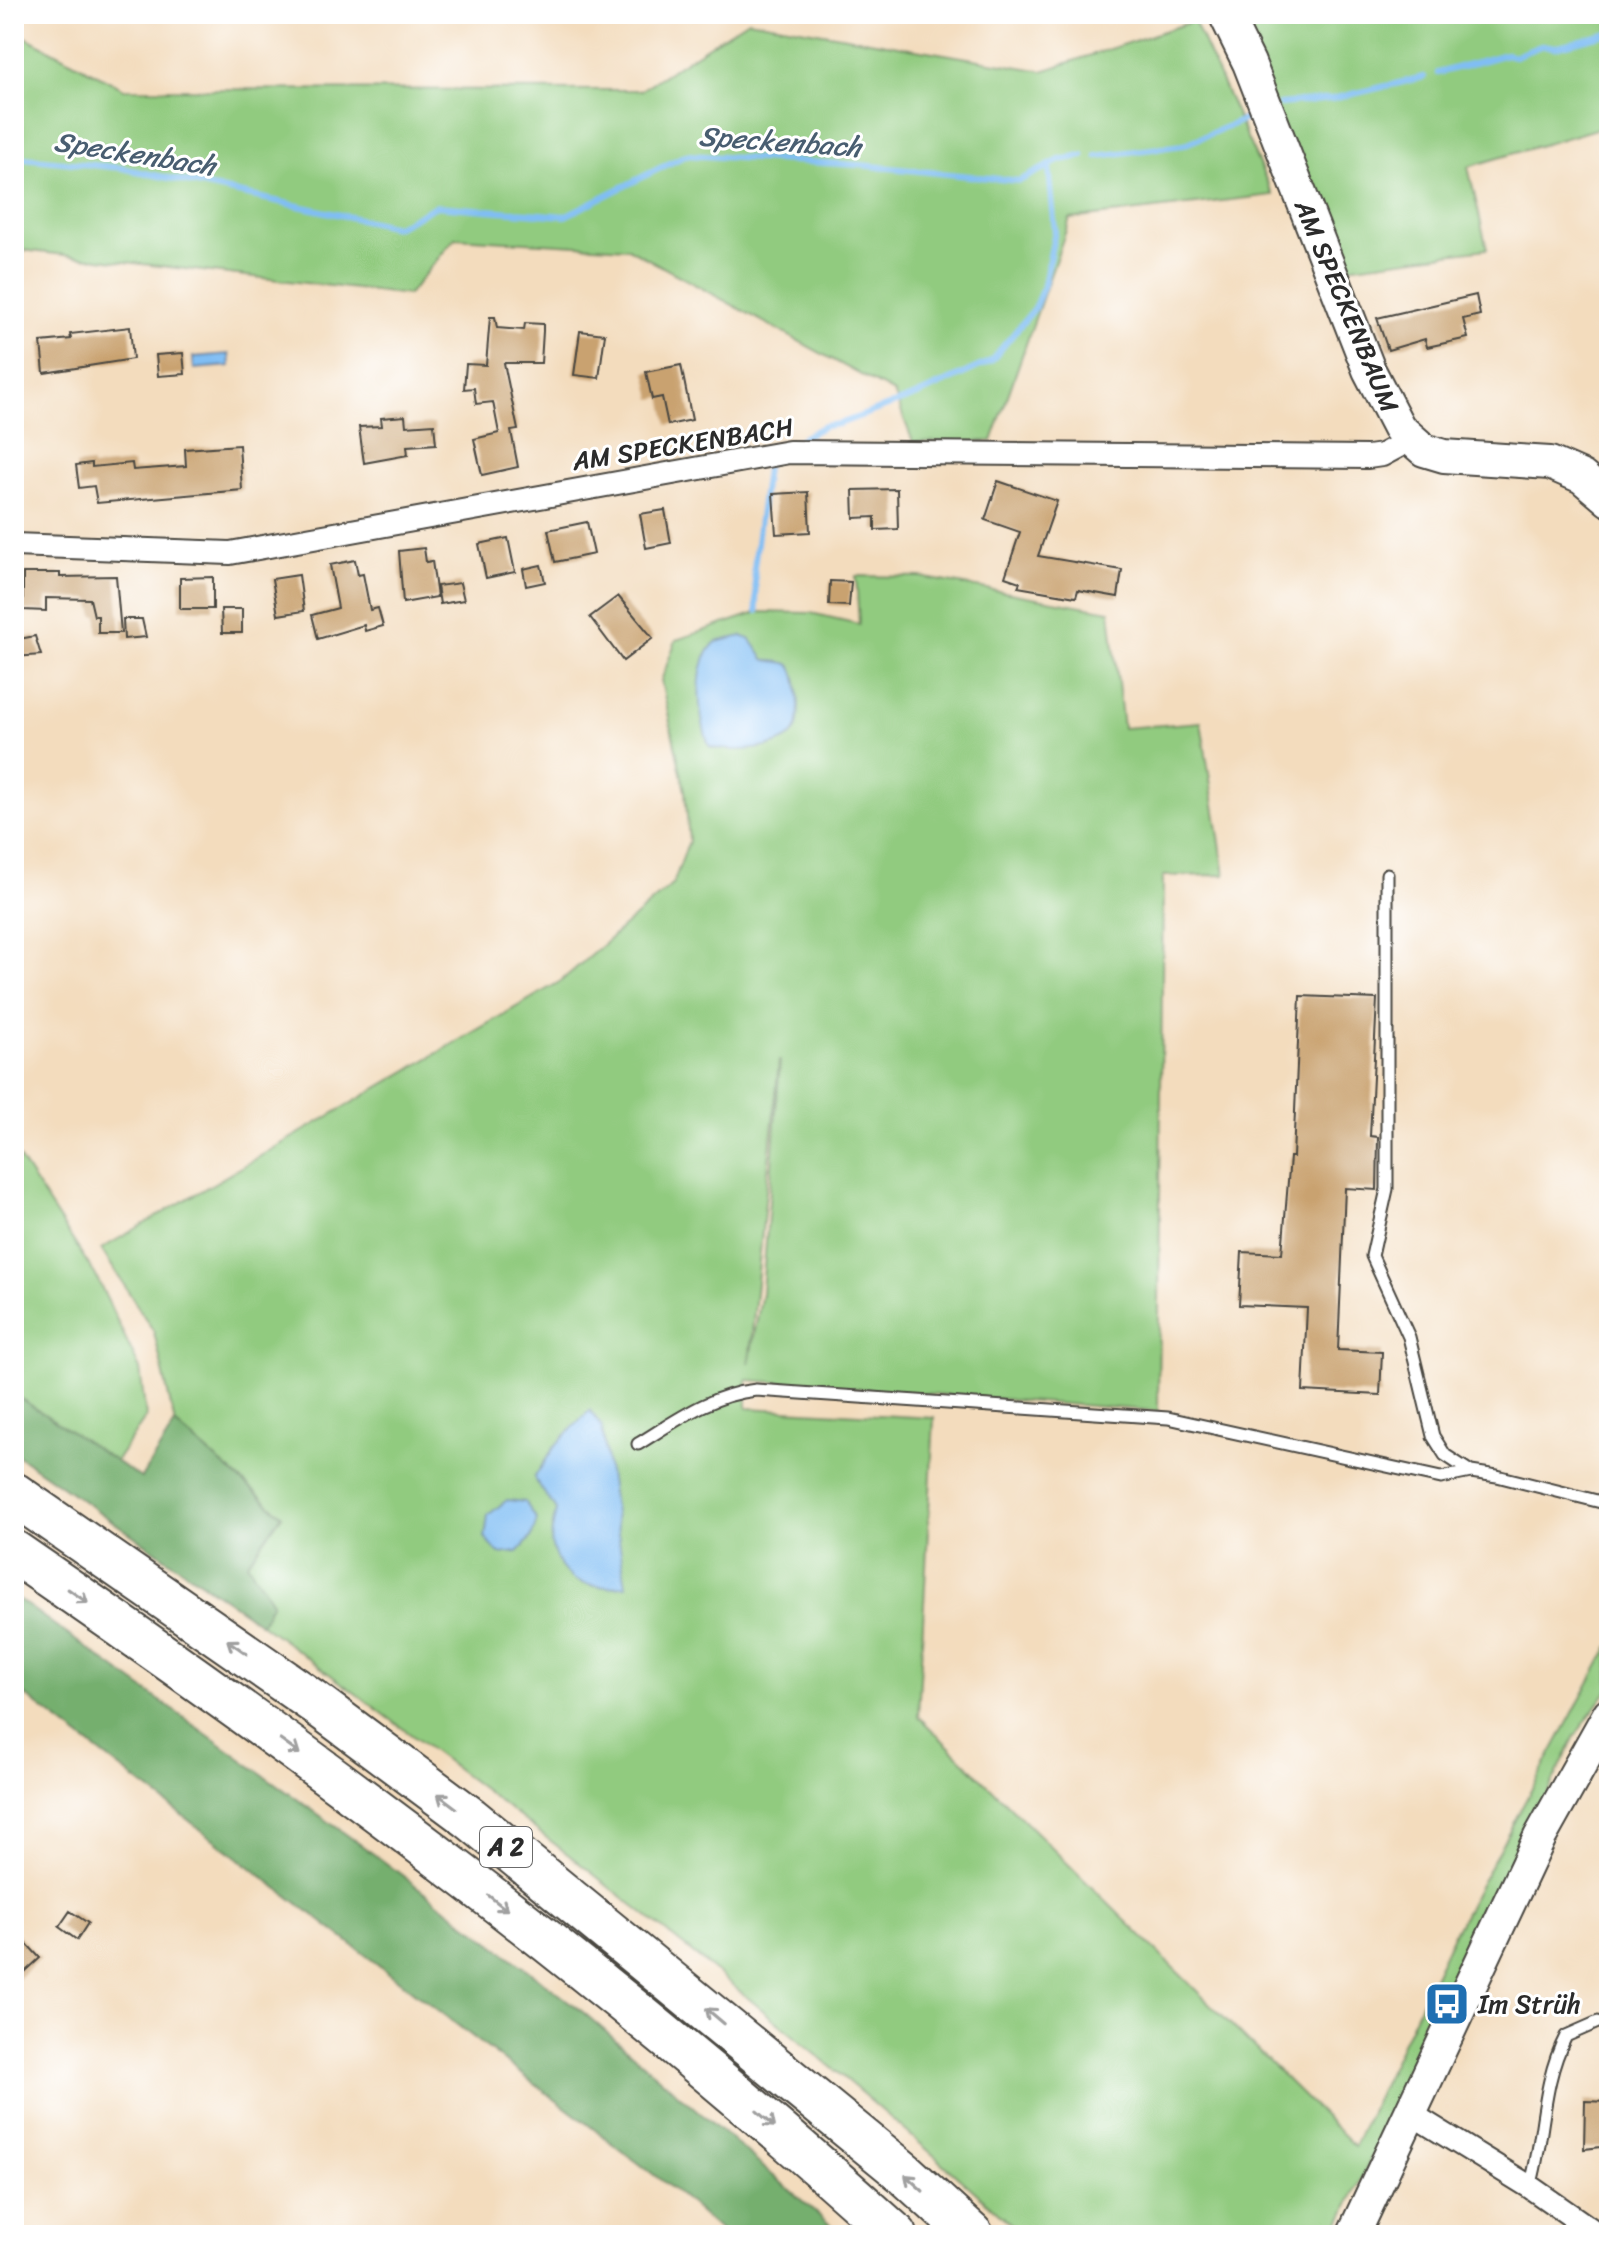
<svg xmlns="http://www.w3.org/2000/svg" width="1623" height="2249" font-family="Sriracha,sans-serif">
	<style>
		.green { fill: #91cb7f; stroke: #5e7b55; stroke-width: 2; fill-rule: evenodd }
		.forest { fill: #74af6e; stroke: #506d4c; stroke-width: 2 }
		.water { fill: #80bef4; stroke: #567490; stroke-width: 2 }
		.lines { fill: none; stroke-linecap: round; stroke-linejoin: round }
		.stream { stroke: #80bef4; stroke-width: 6 }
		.building { fill: #c9a270 }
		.lane-casing { stroke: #494641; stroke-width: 15 }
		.street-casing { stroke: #494641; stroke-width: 26 }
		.secondary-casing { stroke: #494641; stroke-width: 36 }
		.highway-casing { stroke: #494641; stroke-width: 46 }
		.lane { stroke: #fff; stroke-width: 11 }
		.street { stroke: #fff; stroke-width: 22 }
		.secondary { stroke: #fff; stroke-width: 32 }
		.highway { stroke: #fff; stroke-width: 42 }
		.oneway { stroke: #a0a0a0 }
		.labels { text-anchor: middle; stroke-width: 6; stroke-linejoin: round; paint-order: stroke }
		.shield { fill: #fff; stroke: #6b6b6b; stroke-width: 2 }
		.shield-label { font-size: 24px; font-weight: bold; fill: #2b2b2b }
		.street-label { font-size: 26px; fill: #2b2b2b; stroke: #fff }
		.poi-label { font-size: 26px; fill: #2b2b2b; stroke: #fff; text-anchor: start }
		.water-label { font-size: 28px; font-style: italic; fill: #495e71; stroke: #fff }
	</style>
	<rect width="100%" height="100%" fill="#fff"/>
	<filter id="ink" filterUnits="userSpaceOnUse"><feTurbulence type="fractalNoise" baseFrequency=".0125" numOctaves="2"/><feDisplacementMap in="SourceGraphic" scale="16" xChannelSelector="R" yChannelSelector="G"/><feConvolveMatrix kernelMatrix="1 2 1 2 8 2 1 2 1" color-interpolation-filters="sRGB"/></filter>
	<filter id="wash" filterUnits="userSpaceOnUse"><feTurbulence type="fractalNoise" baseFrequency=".006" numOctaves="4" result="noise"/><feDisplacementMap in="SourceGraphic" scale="32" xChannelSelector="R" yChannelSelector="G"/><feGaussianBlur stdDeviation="1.8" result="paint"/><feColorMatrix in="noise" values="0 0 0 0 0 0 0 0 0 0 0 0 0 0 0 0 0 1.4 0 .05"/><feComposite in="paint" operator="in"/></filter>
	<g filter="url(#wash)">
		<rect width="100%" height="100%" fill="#f3dcbd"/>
		<path class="green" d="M1235,14H1609V125L1468,167L1487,249L1339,268Z
			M748,20L1043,71L1194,21L1273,195L1070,219L992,441L913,442L894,393L628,248L455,238L408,295L14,249V31L124,89L641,90Z
			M856,576L920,577L1110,611L1123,728L1201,722L1225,875L1163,876L1158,1411L747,1380V1408L934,1418L918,1716L1354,2146L1454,1933L1609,1646V1689L1575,1736L1334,2235H1023C781,2015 525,1816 261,1624L272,1602L247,1563L282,1515L175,1424L154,1332L101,1249L561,981L673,884L689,841L685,791L661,681L676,640L759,612L811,613L859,624ZM780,1061L762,1293L749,1363L779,1061Z
			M14,1150L96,1276L140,1369L146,1417L115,1462L14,1394Z"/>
		<path class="forest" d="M14,1394L141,1478L175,1424L282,1515L247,1563L272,1602L261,1624L14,1453Z
			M14,1596L382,1860L583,2012L842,2235H725L679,2194L14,1687Z"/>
		<path class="water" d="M229,354L230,366L194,369L193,357Z
			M742,636L751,640L764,659C772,662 782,661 788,664C800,669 801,719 796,729C786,751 727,754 709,746C699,717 691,665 716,642Z
			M590,1410L602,1427L626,1586C591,1589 564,1587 552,1547C549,1537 554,1521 556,1510L534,1478L555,1446Z
			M507,1500L525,1502L537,1520L531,1538L518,1552L499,1554L485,1538L488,1515Z"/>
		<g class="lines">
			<path class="stream" d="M1438,73L1506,54L1515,56L1543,45L1555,47L1609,33
				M1280,104L1332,99L1424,77
				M1097,156L1183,145L1255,115
				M14,157L122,168L396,227L436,206L565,216L686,155L860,165L1019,181L1060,160L1083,156
				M795,442L824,426L839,424L918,395L991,361L1034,309L1044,285L1055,231L1049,168
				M757,611L754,568L766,468"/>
		</g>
		<g id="blocks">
			<path class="building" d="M1476,295L1480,315L1463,319L1468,338L1427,347L1425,339L1388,350L1377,318Z
				M490,317H495L497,328L524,330L525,323L543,324V331L541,363H504L518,430L511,431L518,467L482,475L474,439L499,433L493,402L476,404L474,388L464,389L466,364L486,365Z
				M130,327L133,359L44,373L41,342L71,339L70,334Z
				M580,331L605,334L599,378L574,375Z
				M183,353L185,374L158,376L156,355Z
				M681,365L692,420L668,425L662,397L652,399L646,372Z
				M405,416L406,426L434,424L436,444L407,446L408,455L364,463L359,427L382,426L381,418Z
				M239,445L242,490L97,503L94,486L79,488L76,465L92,463V467L132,463L133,470L186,466L185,449Z
				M998,481L1057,501L1038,556L1122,570L1118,597L1078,590L1076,597L1018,587L1020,582L1005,577L1020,532L985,520Z
				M897,489L898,529L875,530V517L854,518L853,490Z
				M808,492L810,532L776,534L773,494Z
				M665,510L671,543L646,548L640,514Z
				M587,522L594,554L555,562L548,530Z
				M508,538L515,572L486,578L479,544Z
				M424,548L426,562L432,561L437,597L403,603L399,551Z
				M355,560L358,575L363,574L370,610L378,608L383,626L365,631L364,625L318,639L312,615L338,608L330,565Z
				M541,565L545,582L526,586L523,569Z
				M23,573H60V577L116,576L121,633H98V616H94L90,599L46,598V611L23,610Z
				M299,575L304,611L278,615L272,579Z
				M213,577V609H180V578Z
				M830,581L851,582L849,606L829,605Z
				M460,583L464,600L440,604L437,586Z
				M618,596L653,638L623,661L590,617Z
				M221,609H242V633H222Z
				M123,619H142L146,637L124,639Z
				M35,636L41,655L14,657V640Z
				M1300,996L1377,999L1370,1136L1378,1137L1377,1190L1345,1188L1338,1350L1382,1352L1380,1395L1303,1391L1307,1308L1239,1305L1242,1252L1282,1254L1290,1157H1293Z
				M70,1911L88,1923L77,1940L59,1927Z
				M14,1930L40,1958L14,1982Z
				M1585,2101L1609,2102V2146L1584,2149Z"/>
		</g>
	</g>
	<g filter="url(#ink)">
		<use href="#blocks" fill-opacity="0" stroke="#494641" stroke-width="2"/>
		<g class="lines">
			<g class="lane-casing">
				<path id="lane" d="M1387,874V1189L1372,1256L1409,1337L1433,1436L1445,1455L1471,1472
					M638,1444C677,1420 710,1395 756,1390L1168,1418L1441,1478L1471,1472L1497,1476L1609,1504
					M1530,2187C1545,2136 1541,2084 1566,2036L1598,2022"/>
			</g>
			<g class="street-casing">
				<path id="street" d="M14,545L230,553L789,452L1368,457L1382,455L1410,440
					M1410,2113L1530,2187L1599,2235"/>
			</g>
			<g class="secondary-casing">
				<path id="secondary" d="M1225,14L1249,63L1369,370L1399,428L1424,450L1444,456L1550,463L1582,477L1609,500
					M1353,2235L1540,1837L1609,1714"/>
			</g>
			<g class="highway-casing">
				<path id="highway" d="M14,1494L314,1702L470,1818L904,2173L972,2235
					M14,1552C321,1762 620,1985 896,2235"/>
			</g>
			<use href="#lane" class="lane"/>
			<use href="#street" class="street"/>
			<use href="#secondary" class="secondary"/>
			<use href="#highway" class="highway"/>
		</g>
		<defs><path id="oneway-shaft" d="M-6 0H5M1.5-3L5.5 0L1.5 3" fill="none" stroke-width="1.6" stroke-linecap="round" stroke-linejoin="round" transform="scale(2)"/></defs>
		<g class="oneway">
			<use href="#oneway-shaft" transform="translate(78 1596) rotate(35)"/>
			<use href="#oneway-shaft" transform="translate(237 1647) rotate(-145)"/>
			<use href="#oneway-shaft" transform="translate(290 1747) rotate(36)"/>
			<use href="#oneway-shaft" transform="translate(447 1801) rotate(-143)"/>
			<use href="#oneway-shaft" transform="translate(498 1903) rotate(38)"/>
			<use href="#oneway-shaft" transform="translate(715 2016) rotate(-140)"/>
			<use href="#oneway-shaft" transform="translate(766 2119) rotate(41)"/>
			<use href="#oneway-shaft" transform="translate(914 2183) rotate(-138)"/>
		</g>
	</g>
	<defs>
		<g id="bus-square" transform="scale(2.3)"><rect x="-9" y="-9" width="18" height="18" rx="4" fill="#1f6fb2" stroke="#fff"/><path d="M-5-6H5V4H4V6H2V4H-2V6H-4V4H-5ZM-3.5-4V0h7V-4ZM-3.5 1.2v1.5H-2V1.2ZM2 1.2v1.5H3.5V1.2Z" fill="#fff"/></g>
	</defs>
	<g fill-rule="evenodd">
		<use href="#bus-square" x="1447" y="2004"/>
	</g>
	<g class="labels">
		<rect class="shield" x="480" y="1827" width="52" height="40" rx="6"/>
		<g class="shield-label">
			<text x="506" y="1855">A 2</text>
		</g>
		<g class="street-label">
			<text transform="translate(1347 306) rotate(67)" y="9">AM SPECKENBAUM</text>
			<text transform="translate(683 444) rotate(-9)" y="9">AM SPECKENBACH</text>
		</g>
		<g class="poi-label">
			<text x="1478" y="2013">Im Strüh</text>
		</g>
		<g class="water-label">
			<text transform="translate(780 141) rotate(4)" y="10">Speckenbach</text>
			<text transform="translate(135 153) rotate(9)" y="10">Speckenbach</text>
		</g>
	</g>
	<rect width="1623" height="2249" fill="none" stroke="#fff" stroke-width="48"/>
</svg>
